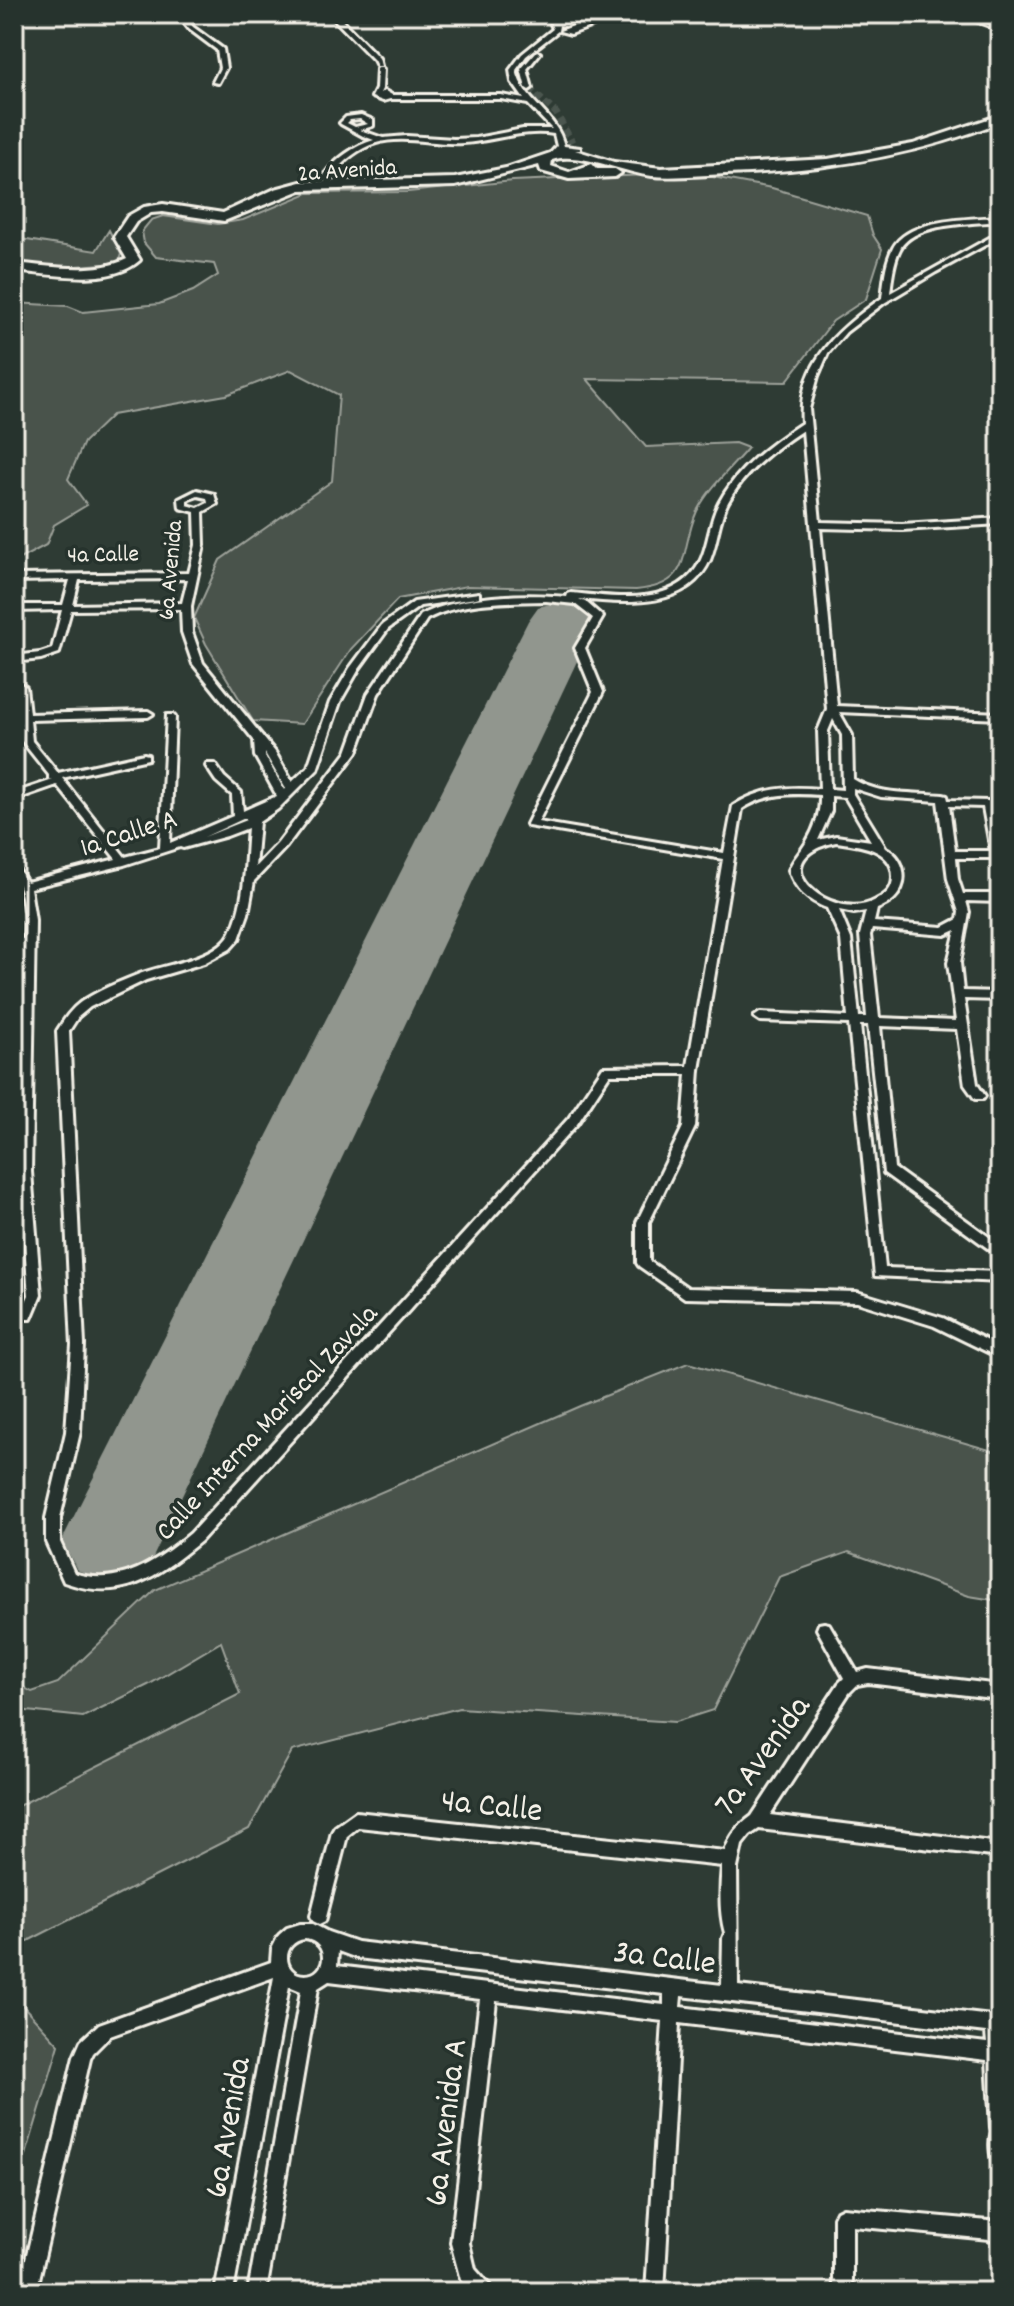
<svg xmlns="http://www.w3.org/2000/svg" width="1014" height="2306" font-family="Dekko,sans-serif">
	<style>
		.green { fill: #48524c; stroke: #9ea29a; stroke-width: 2 }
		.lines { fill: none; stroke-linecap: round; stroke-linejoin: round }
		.runway { fill: #91968e; fill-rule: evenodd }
		.street-tunnel { stroke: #4c564f; stroke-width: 7; stroke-dasharray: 7 4; stroke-linecap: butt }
		.street-casing { stroke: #f4f1e8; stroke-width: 6 }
		.primary-casing { stroke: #f4f1e8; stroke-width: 6 }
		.highway-casing { stroke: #f4f1e8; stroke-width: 6 }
		.street { fill: #26332d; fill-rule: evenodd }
		.primary { fill: #26332d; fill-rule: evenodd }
		.highway { fill: #26332d; fill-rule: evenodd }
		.labels { text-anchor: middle; stroke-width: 7; stroke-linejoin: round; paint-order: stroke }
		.far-street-label { font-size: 24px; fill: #f4f1e8; stroke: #26332d }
		.street-label { font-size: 28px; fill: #f4f1e8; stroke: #26332d }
		.near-street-label { font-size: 34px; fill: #f4f1e8; stroke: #26332d }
	</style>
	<rect width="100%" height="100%" fill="#2e3b34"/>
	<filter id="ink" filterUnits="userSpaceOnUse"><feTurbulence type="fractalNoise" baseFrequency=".0125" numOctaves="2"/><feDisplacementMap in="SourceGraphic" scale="16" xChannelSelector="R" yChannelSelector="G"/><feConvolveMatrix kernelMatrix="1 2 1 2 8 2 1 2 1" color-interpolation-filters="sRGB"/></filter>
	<g filter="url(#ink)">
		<path class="green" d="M691,173L772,188L867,216L873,235L882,249L866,299L833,321L786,382L587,379L646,447L735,443L748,448C732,467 708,489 697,511C678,553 695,584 636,590L467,586L398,599L351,649L302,724L253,721L206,644L194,618L220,560L332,481L339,395L291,370L226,395L112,415L84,442L68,479L87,505L54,525L46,545L14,562V303L68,306L83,312L159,304L193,291L218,275L214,264L156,257L144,243L142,231L151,220L163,216L218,224L243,220L308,193L408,192L513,181Z
			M109,230L121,254L118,263L49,268L14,263V238L96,251Z
			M688,1363L1000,1453V1601L969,1596L849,1552L779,1577L713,1710L675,1722L459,1708L292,1751L249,1829L14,1948V1808L240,1694L221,1642L148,1685L83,1717L18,1710L14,1682L32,1692L58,1683L155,1590L580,1406Z
			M14,1996L59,2045L14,2195Z"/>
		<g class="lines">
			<path class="runway" d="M562,601L586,607L596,621L147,1570L112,1583L77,1570L62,1540L77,1510L528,621L538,607Z"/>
			<path class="street-tunnel" d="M529,88L556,113L572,142"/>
			<g class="street-casing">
				<path id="street" d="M177,14H183L193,27L223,49L226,68L218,83L213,82L220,68L217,50L189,29Z
					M329,14H336L379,58L381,66H377L374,60Z
					M547,14H553L557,21L565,22L570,19L572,14H578L575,21L566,26L559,25L558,31L526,56L516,70C523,102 557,114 564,146L580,148V150H561L554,157H550L548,156L557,146L554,134C523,129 494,141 463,143C434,145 404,135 376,143C359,148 343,161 332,175V186H326L324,175C337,158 354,146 374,140L363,136L341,124L340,123L346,117L361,115L373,120V126L360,130L383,138L407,136L454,139L476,138L523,129H552L528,104L501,99H390L383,101L372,97L376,89L377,69L380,67L383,69L382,89L380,93L385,91L392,95H501L524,99L512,82L510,70L522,54L553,29ZM360,119L368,124L355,127L347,123L350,120Z
					M537,51L540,53L527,69L532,88L529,90L526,88L521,69Z
					M1000,217V221C973,224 914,222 900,249C893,262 892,279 890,293L1000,232V237L936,272L884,303L846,332L828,353L818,376L809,409L820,522L902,524L1000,518V524L902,530L820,528L837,706L1000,713V719L839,712L852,735L853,779C880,796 912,792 943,795L947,796L948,800L988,801L993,804L1000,842V858H956L958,879L963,894H1000V902L966,901L969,912L960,963L963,991L1000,992V1000L964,999L977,1084L985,1096L983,1099H975L965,1085L957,1029L880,1026L894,1168L1000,1245V1257L884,1173L868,1025H860L885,1268L1000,1272V1282L875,1276L849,1024L760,1021L754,1017L760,1013L848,1017L841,939L827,908C808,901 795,890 789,870C793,859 800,853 806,843C815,828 821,812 820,795C792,793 766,793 742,809L699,1070L695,1127L649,1222V1261L688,1288L857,1292L943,1318L1000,1347V1358L934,1326L857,1302L685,1298L639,1266L637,1263V1222L683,1127L687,1074H610L577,1124L201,1541C157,1577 122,1603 64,1582L46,1542V1518L66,1432L72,1345L57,1031C64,1020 70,1010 81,1002C97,991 119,982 137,975C163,964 217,960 231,932C246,901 245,861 248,828L227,836L183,848L180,847L124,865L30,888L35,920L31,1172L41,1295L31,1319H21L20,1315L29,1295L19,1172L24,946H14V938L24,939C25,923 25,902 19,886C16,878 14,876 14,868L18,869L27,882L116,859L57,785L14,800V793L53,780L49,779V775L22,741L17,691H14V685L21,684L26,687L29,714L148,711L153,714L148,717L30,720L32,741L58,773L144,754L148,755V759L62,778L125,857L160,848L167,715H173L175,717L170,843L233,816L232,795L216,781L206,766L207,764H215L224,777L241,792L243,811L277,796L255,756L254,740L193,664L182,632L181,609L71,610L59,653L41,659L14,662V656L40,653L52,649L62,610L14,611V605H63L70,580L14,581V575L189,573L196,545L195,512L180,508L179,499L197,490L214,494L217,504L203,512L204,545L191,606L192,632L203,663L275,752L292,782L308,767L330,702L350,668L382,625L414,602L479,593V597L476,598L420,606L388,629L359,669L340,702L317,770L278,809L259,822L255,867L278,843L347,752L368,694L421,615C460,595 524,593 567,597L568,594L571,593C613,597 676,608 700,562C709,544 709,522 719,503C737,468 770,444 802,423C797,364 838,329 882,298C884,282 885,263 893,248C909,218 970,219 1000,217ZM803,430L827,709L818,731L820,789C788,786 760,788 733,806L724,853L538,822L603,692L585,648L603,617L587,603L579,599C624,603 687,611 710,560C718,541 718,520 728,502C745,471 774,449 803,430ZM198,496L207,498L208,503L198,508L187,505V500ZM188,579L182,603L73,605L79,580ZM546,601L575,604L593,618L575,648L593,692L527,824L528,826L723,859L688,1066L603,1067L569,1118L191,1533C157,1561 120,1588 74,1573L60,1542V1518L80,1432L84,1345L69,1031L78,1017L90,1007L146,980L204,963L230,949L239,939L248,914L254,881L286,847L357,752L378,694L427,619C462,601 508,602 546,601ZM833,719L842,735L843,790L830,789L828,731ZM265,753L286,789L284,790L265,756ZM853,788L881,797L938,801L948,879L959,912L958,919L943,927L874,922L877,909C882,907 890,903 894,899C910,883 905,858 886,848L853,794ZM831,796L845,797L871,841L836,836L818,840L831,811ZM949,806L983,807L991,851H955ZM245,818L247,820L204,837ZM836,842C858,845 893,848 893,877C893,889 886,895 876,900C832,925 756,860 836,842ZM839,910L854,913L866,911L860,935L867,1017H859L851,939ZM872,929L945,935L956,930L948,963L956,1021L879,1018L870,935Z
					M824,1623L829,1624L857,1672L868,1669L1000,1685V1699L868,1683L857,1685L849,1693L770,1815L1000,1843V1857L759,1829L750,1835L742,1845L737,1868L738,1986L1000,2017V2168L994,2165C990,2156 989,2141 992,2131L991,2127L987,2060L679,2023L664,2292H646L663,2021L496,2001L469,2243L475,2269L490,2286L493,2292H472L461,2280L451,2243L480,1999L329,1981L318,1988L266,2292H248L301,1991L289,1986L233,2292H215L274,1977L110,2036L93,2053L90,2059L36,2292H18L74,2057L81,2041L99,2024L271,1962L272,1949L279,1935L287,1928L300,1924H313L328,1932L357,1942L722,1985L723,1938L725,1933C719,1913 720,1886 722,1866L358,1827L347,1836L325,1921L319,1924L313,1921L311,1916L332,1832L335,1827L356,1812L725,1851C731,1835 738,1826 752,1816L839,1683L844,1678L817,1629L819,1624ZM305,1939C330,1942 328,1975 305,1975C282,1975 280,1942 305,1939ZM338,1951L357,1958L664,1994V2005L337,1966ZM681,1996L986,2032L987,2043L680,2007Z
					M843,2208L1000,2222V2240L852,2226V2292H834V2217L837,2211Z"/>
			</g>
			<g class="primary-casing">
				<path id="primary" d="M1000,115V122C912,157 821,171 726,174C702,175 676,178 652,176C623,173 579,151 552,160L551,166L569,172L592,164L597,169H615L621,173L615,177L569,179L541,171L539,165L455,186L301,190L224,221L163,212L151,213L136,222L126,237L140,260C110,287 51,274 14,271V263C50,266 93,275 127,259L114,237L128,216L144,207L163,204L223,213L275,189L301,182L455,178L506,168L559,150H575L614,162L661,168L828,159L913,144Z"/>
			</g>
			<g class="highway-casing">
				<path id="highway" d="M606,14H625L571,34L560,31Z
					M957,14H976L1000,22V30Z"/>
			</g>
			<use href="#street" class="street"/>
			<use href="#primary" class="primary"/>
			<use href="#highway" class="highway"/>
		</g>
	</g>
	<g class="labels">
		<g class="far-street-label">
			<text transform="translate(347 169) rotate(-4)" y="8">2a Avenida</text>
			<text transform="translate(103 553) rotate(-1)" y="8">4a Calle</text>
			<text transform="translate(169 570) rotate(-85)" y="8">6a Avenida</text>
		</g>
		<g class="street-label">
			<text transform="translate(128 831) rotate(-18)" y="10">1a Calle A</text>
			<text transform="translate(265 1421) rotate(-47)" y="10">Calle Interna Mariscal Zavala</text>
		</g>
		<g class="near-street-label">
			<text transform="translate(760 1754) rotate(-54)" y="12">7a Avenida</text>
			<text transform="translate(492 1803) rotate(6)" y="12">4a Calle</text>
			<text transform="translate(665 1955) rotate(7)" y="12">3a Calle</text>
			<text transform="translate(443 2122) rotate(-83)" y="12">6a Avenida A</text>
			<text transform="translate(225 2127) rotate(-80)" y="12">6a Avenida</text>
		</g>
	</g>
	<rect width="1014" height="2306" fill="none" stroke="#26332d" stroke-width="48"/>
	<rect x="24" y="24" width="966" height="2258" fill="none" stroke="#f4f1e8" stroke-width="3" filter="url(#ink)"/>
</svg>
